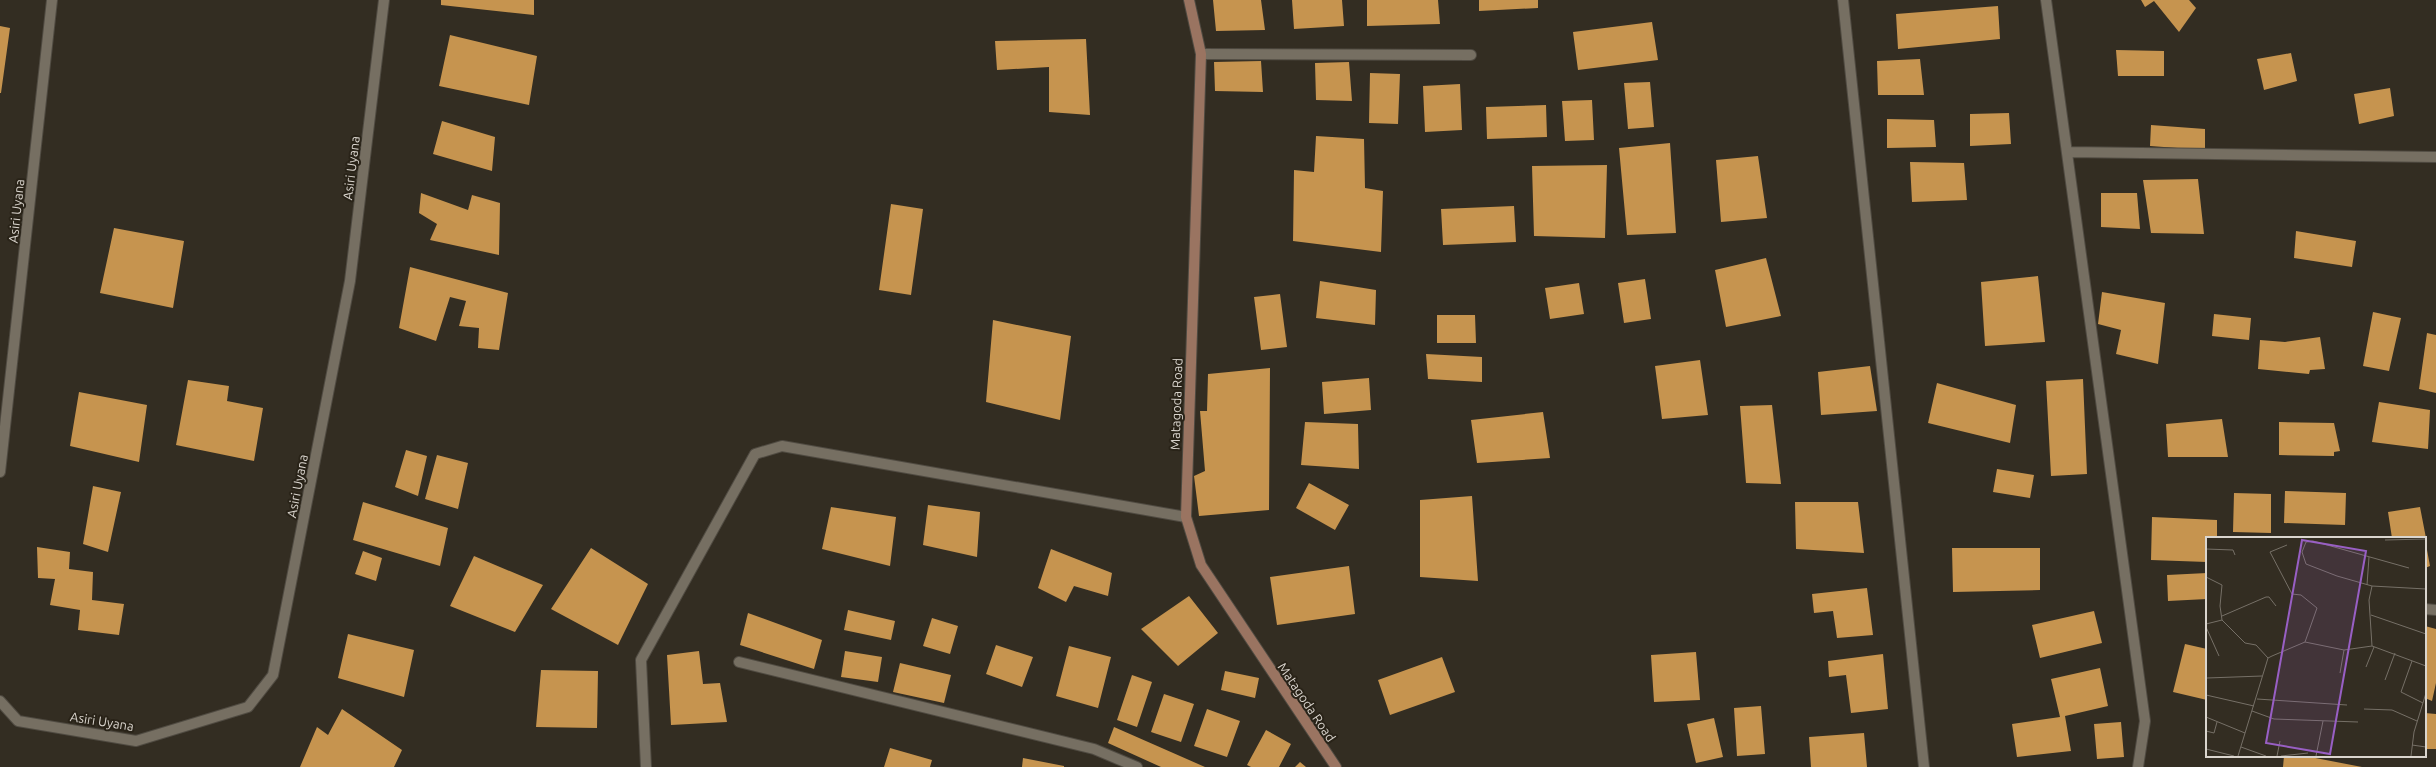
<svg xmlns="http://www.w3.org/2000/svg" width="2436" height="767" font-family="Ubuntu,sans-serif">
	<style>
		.building { fill: #c6944f }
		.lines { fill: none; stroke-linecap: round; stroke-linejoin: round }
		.lane-casing { stroke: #504b42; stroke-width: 12 }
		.street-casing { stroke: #504b42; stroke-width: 12 }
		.secondary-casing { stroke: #504b42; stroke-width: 12 }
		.lane { stroke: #766f62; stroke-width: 10 }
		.street { stroke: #766f62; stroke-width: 10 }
		.secondary { stroke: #9a7461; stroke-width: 10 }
		.labels { text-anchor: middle; stroke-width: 4; stroke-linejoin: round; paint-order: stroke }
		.street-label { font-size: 13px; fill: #dad5ce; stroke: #292318 }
		.inset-road { fill: none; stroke: #767067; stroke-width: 1 }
		.view { fill: #985fc4; fill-opacity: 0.15; stroke: #985fc4; stroke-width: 2 }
		.inset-edge { fill: none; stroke: #dad5ce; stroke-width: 2 }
	</style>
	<rect width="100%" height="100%" fill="#332d22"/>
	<path class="building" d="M441,0H534V15L441,5Z
		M1213,0H1261L1265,30L1216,31Z
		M1292,0H1342L1344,26L1294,29Z
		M1367,0H1438L1440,24L1367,26Z
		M1479,0H1538V8L1479,11Z
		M2141,0H2189L2196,8L2179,32L2154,1L2145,7Z
		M1998,6L2000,39L1898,49L1896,14Z
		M1652,22L1658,60L1578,70L1573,32Z
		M0,26L10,28L1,93H0Z
		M450,35L537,56L529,105L439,86Z
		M1086,39L1090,115L1049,112V67L997,70L995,41Z
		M2116,50L2164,51V76H2118Z
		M2291,53L2297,81L2264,90L2257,59Z
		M1920,59L1924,95H1878L1877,61Z
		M1261,61L1263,92L1215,91L1214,62Z
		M1349,62L1352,101L1316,100L1315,63Z
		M1370,73L1400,74L1398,124L1369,123Z
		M1650,82L1654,127L1628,129L1624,83Z
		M1460,84L1462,130L1425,132L1423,86Z
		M2390,88L2394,116L2359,124L2354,94Z
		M1592,100L1594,140L1565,141L1562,101Z
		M1546,105L1547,137L1487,139L1486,107Z
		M2009,113L2011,144L1970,146V114Z
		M1887,119L1934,120L1936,147L1887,148Z
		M442,121L495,137L492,171L433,154Z
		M2151,125L2205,129V150L2150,146Z
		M1316,136L1364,139L1365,188L1383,191L1381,252L1293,241L1294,170L1314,172Z
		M1670,143L1676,233L1627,235L1619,148Z
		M1758,156L1767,218L1721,222L1716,160Z
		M1910,162L1964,163L1967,200L1912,202Z
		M1607,165L1605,238L1534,236L1532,166Z
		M2198,179L2204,234L2151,233L2143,180Z
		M421,193L468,210L472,195L500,203L499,255L430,240L437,224L419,213Z
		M2101,193H2137L2140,229L2101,227Z
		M891,204L923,209L911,295L879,290Z
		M1514,206L1516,242L1443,245L1441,209Z
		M114,228L184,241L173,308L100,293Z
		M2296,231L2356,241L2352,267L2294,258Z
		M1766,258L1781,316L1726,327L1715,270Z
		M410,267L508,293L499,350L478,348L479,328L459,326L466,301L450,297L436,341L399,328Z
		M2038,276L2045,342L1985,346L1981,282Z
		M1645,279L1651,319L1624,323L1618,283Z
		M1320,281L1376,290L1375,325L1316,318Z
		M1579,283L1584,314L1550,319L1545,288Z
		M2102,292L2165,303L2158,364L2116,354L2121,330L2098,324Z
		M1280,294L1287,347L1261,350L1254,297Z
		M2373,312L2401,318L2389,371L2363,366Z
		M2214,314L2251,318L2249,340L2212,336Z
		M1437,315H1475L1476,343H1437Z
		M993,320L1071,336L1060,420L986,402Z
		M2427,333L2436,335V393L2419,389Z
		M2320,337L2325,369L2310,370L2309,374L2258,369L2260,340L2285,342Z
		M1426,354L1482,357V382L1428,379Z
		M1700,360L1708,415L1662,419L1655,366Z
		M1870,366L1877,411L1821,415L1818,372Z
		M1270,368L1269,510L1199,516L1194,476L1205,471L1200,411H1207L1208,374Z
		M1369,378L1371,410L1324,414L1322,382Z
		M2083,379L2087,474L2051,476L2046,381Z
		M188,380L229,386L227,401L263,408L254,461L176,445Z
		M1937,383L2016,405L2010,443L1928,423Z
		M79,392L147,405L139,462L70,446Z
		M2379,402L2430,410L2428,449L2372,442Z
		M1772,405L1781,484L1746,483L1740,406Z
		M1543,412L1550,458L1477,463L1471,420Z
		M2222,419L2228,457H2168L2166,424Z
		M1305,422L1358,424L1359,469L1301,465Z
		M2279,422L2334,423L2340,451L2334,452V456L2279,455Z
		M406,450L427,456L418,496L395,487Z
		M437,455L468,463L458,509L425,499Z
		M1997,469L2034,475L2030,498L1993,492Z
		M1309,483L1349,505L1335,530L1296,508Z
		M93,486L121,492L108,552L83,544Z
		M2285,491L2346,493L2345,525L2284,523Z
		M2234,493L2271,494V533L2233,532Z
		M1472,496L1478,581L1420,577V500Z
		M363,502L448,528L440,566L353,540Z
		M1795,502H1858L1864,553L1796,549Z
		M928,505L980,512L977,557L923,545Z
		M831,507L896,517L890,566L822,549Z
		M2420,507L2426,538H2392L2388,512Z
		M2152,517L2217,520V538H2207V562L2151,560Z
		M2425,539L2430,566L2425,568Z
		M37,547L70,552L69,569L93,572L92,600L124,604L119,635L78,630L80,610L50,605L55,579L38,578Z
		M591,548L648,584L618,645L551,609Z
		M1952,548H2040V590L1953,592Z
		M1051,549L1112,573L1108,596L1074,586L1066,602L1038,588Z
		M363,551L382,558L376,581L355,574Z
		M474,556L543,585L515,632L450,606Z
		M1349,566L1355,614L1277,625L1270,577Z
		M2207,573V599L2168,601L2167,575Z
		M1867,588L1873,635L1837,638L1833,611L1814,613L1812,594Z
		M1189,596L1218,633L1178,666L1141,629Z
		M848,610L895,621L891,640L844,630Z
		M2094,611L2102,643L2040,658L2032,625Z
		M748,613L822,640L814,669L740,645Z
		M932,618L958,626L950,654L923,646Z
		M2425,626L2436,629V683L2432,701L2425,698Z
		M348,634L414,650L404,697L338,678Z
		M2185,644L2207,649V700L2173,692Z
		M996,645L1033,657L1022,687L986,674Z
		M1069,646L1111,657L1098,708L1056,696Z
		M699,651L703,684L720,683L727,722L671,725L667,655Z
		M845,651L882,657L878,682L841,677Z
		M1696,652L1700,700L1654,702L1651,655Z
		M1883,654L1888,709L1851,713L1846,675L1829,677L1828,661Z
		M1442,657L1455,692L1390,715L1378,680Z
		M900,663L951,675L944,703L893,692Z
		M2100,668L2108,706L2065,716L2071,751L2017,757L2012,724L2060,717L2051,679Z
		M541,670L598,671L597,728L536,727Z
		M1225,671L1259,678L1255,698L1221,690Z
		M1132,675L1152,682L1137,727L1117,720Z
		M1164,694L1194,704L1181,742L1151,732Z
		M1761,706L1765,754L1737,756L1734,708Z
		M342,709L402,750L394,767H300L317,727L328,735Z
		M1207,709L1240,721L1227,757L1194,746Z
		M2425,713L2436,714V749H2425Z
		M1714,718L1723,757L1696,763L1687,724Z
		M2121,722L2124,757L2097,759L2094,724Z
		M1114,727L1205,767H1161L1108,743Z
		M1266,730L1291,744L1279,767H1251L1247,765Z
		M1864,733L1867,767H1811L1809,737Z
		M890,748L932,760L930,767H884Z
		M2284,756H2305L2362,767H2283Z
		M1023,758L1064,766V767H1022Z
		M1300,762L1306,767H1295Z"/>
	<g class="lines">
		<g class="lane-casing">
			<path id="lane" d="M739,662L1094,749L1137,767"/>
		</g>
		<g class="street-casing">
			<path id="street" d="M1843,0L1924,767
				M2046,0L2145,721L2138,767
				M1201,54L1471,55
				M2068,152L2436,157
				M0,472L52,0
				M2425,609L2436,610
				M0,701L18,721L136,741L248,707L273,675L350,281L384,0
				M646,767L641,660L755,454L782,446L1186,517"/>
		</g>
		<g class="secondary-casing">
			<path id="secondary" d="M1189,0L1201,54L1186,517L1201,565L1336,767"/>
		</g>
		<use href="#lane" class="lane"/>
		<use href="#street" class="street"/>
		<use href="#secondary" class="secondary"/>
	</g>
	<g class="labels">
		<g class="street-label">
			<text transform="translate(351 168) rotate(-83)" y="5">Asiri Uyana</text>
			<text transform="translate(16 211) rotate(-84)" y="5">Asiri Uyana</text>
			<text transform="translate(1176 404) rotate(-88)" y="5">Matagoda Road</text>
			<text transform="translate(297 486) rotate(-79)" y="5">Asiri Uyana</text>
			<text transform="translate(1307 702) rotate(56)" y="5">Matagoda Road</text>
			<text transform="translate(102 721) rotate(9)" y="5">Asiri Uyana</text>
		</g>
	</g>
	<g transform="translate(2206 537)">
		<rect width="220" height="220" fill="#332d22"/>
		<path class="inset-road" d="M179,3L220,2M81,8L64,15L86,57L95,58L111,71L99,105M0,12V40L16,48L14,69L16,83M0,12L27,13L29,18M203,31L107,4L100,5L96,15L100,27L131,39L166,49L220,52M161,48L163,20M166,49L163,63L166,109M165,78L220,97M16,79L60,60H63L70,69M0,87L16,83L39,106L50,108L62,121M0,90L13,119M206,124L195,155L217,166M160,130L168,110M134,136L138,113M1,141L56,139M179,143L189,116M0,158L48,169M51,162L141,168M158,172L186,173L211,184M46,174L68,182L152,185M0,180L39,196M0,194L8,196L11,185M206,208L220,210M35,210L60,219M0,212L28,219M32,219L62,121L66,119L99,105L138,113L166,109L220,129M71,219L74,204M75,219L102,216M110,219L117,184M205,219L208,195L220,156"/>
		<path class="view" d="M96,3L160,14L124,217L60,206Z"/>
		<rect width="220" height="220" class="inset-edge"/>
	</g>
</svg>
